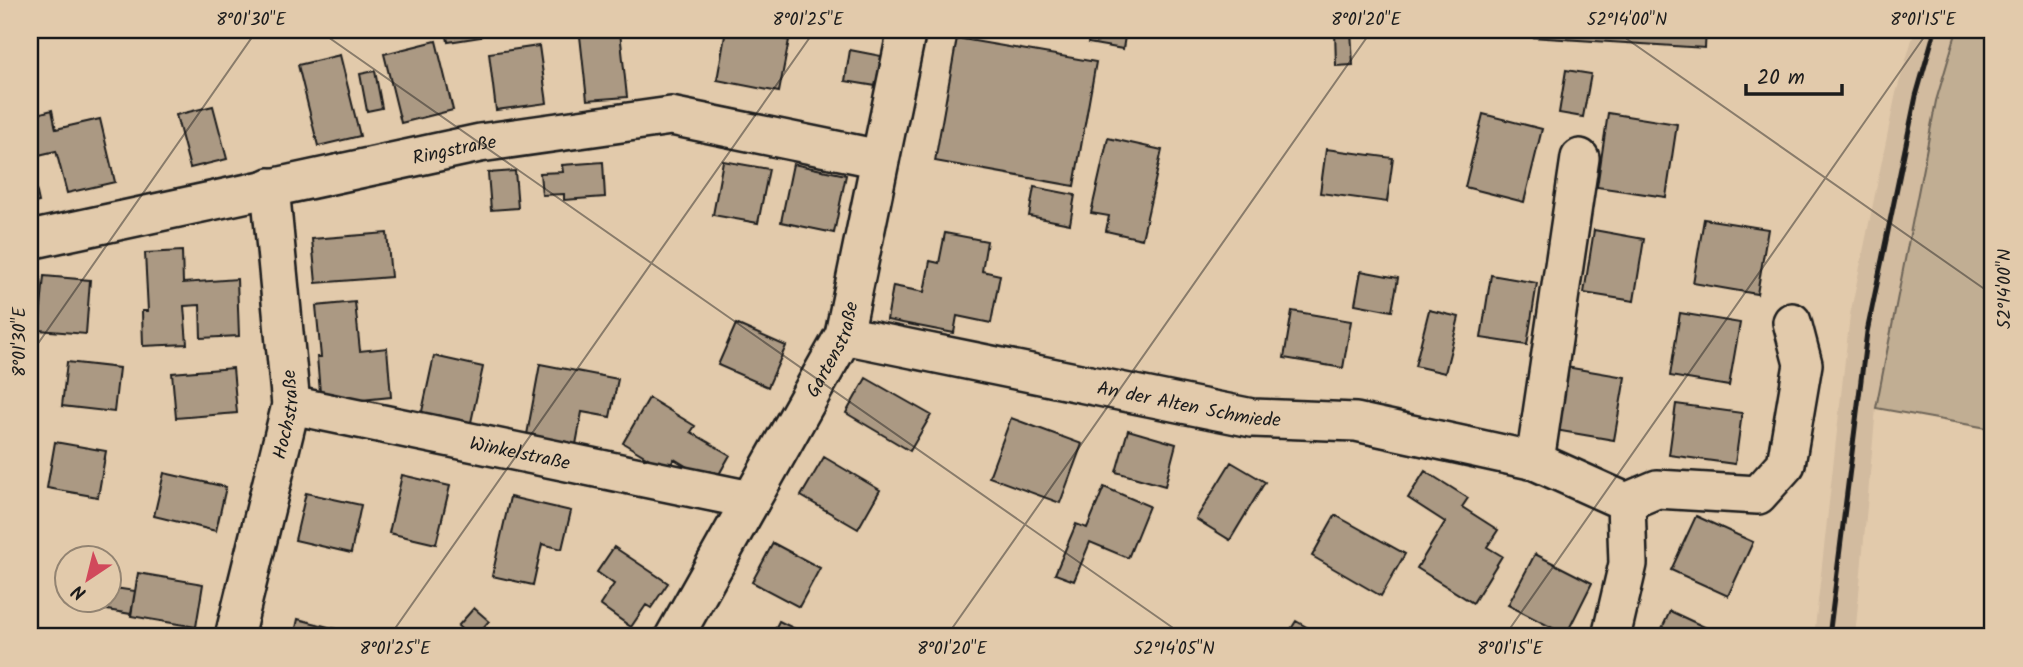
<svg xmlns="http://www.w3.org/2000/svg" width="2023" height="667" font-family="Kalam,sans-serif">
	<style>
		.built { fill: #d2bb9f }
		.green { fill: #c1ae93; stroke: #6e6558; stroke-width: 2 }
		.building { fill: #ab9983; stroke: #1c1c1c; stroke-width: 2 }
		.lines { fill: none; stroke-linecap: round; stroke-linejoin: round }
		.street-casing { stroke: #1c1c1c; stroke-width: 42 }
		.street { stroke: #e2caab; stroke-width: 37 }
		.rail { stroke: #1c1c1c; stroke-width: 5 }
		.ticks { fill: none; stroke: #1c1c1c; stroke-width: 2; stroke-opacity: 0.45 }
		.labels { text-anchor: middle; stroke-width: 7; stroke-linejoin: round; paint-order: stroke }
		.street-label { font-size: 19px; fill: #1c1c1c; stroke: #e2caab }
		.neatline { fill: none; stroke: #1c1c1c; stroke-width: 2.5 }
		.ticks-label { font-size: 18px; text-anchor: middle; fill: #1c1c1c }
	</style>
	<rect width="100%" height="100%" fill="#e2caab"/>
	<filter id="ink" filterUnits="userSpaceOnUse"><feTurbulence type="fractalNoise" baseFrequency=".0143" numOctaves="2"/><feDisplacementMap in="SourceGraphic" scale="14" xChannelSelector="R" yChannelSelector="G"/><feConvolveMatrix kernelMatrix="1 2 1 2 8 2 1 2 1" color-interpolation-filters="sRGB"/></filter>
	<g filter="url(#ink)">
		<path class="built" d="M1915,30H1957L1936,101L1876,408L1855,637H1814L1850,315L1896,93Z"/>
		<path class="green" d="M1957,30H1993V432L1987,428L1876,408L1936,101Z"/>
		<path class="building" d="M446,30H480L481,37L448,42Z
			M726,30L789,40L779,92L717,80Z
			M1090,30H1126L1123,49L1088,43Z
			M1335,30H1351L1353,65L1336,66Z
			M1532,30H1706L1705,48L1531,37Z
			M620,32L627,97L587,100L580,36Z
			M957,38L1096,62L1074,186L935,161Z
			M436,41L453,110L401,123L384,54Z
			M539,46L547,103L496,110L489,53Z
			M850,50L881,56L876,86L845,81Z
			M340,55L360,136L318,146L298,65Z
			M1566,70L1591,74L1583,117L1559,113Z
			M375,71L382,108L367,111L360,74Z
			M213,106L227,159L190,168L176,115Z
			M52,110L56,129L100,119L115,182L67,193L56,151L30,157V116Z
			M1608,113L1677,124L1666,197L1597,187Z
			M1483,114L1542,129L1524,202L1465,187Z
			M1108,138L1162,150L1142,239L1106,231L1109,216L1091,213Z
			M1326,149L1393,158L1387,202L1320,193Z
			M30,161L39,202L30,204Z
			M723,161L769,169L758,223L713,215Z
			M603,162L605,197L564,200V194L542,195L540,173L563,172L562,165Z
			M793,164L846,175L834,233L781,222Z
			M515,171L518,208L491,210L488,173Z
			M1034,187L1075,195L1070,224L1029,216Z
			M1704,219L1768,229L1757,294L1693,283Z
			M1594,230L1644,239L1634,301L1584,293Z
			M387,233L391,277L316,283L312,239Z
			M945,233L987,241L982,271L1000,275L991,323L957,316L954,333L887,320L893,286L924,292L930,261L939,263Z
			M182,251L183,283L237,279L239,336L201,338L200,305L184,306L187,344L143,346L142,311H148L145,253Z
			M1361,271L1398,278L1392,311L1355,304Z
			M1491,275L1537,283L1527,345L1481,338Z
			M44,276L90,280L86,334L39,330Z
			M355,302L360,351L387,348L391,397L321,404L317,357H321L316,306Z
			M1429,310L1459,317L1445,373L1415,366Z
			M1292,311L1351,321L1343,368L1284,358Z
			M1680,313L1740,323L1729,386L1670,376Z
			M736,324L786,346L768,387L718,365Z
			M434,356L483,367L470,427L421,416Z
			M67,362L119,368L114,412L62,406Z
			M540,364L618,379L610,417L582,412L575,450L526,440Z
			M1566,367L1625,377L1614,440L1555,430Z
			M233,368L237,413L176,418L172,373Z
			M866,378L931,415L910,451L846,413Z
			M649,398L695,426L691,432L730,455L714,483L674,459L668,470L623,443Z
			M1676,404L1742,413L1735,464L1669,455Z
			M1011,418L1082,444L1060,503L989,477Z
			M1128,430L1176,444L1165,486L1116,472Z
			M55,442L106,451L98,497L47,488Z
			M824,457L880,490L858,529L801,496Z
			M1231,462L1265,482L1230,540L1196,519Z
			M1425,471L1468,498L1462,507L1498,530L1487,547L1502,556L1473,603L1417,568L1445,522L1408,498Z
			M164,473L226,487L216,531L154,516Z
			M402,475L450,486L436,544L389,533Z
			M1104,487L1149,506L1128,558L1090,542L1074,581L1055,574L1076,524L1087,528Z
			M306,493L361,505L351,553L295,540Z
			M510,497L571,511L562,549L542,544L533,585L492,576Z
			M1335,515L1405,554L1381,596L1312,556Z
			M1696,516L1753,542L1728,596L1671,570Z
			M773,543L820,568L799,607L752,582Z
			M614,547L668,583L651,608L646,605L631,627L600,605L614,584L597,572Z
			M1535,554L1592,583L1566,635L1508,605Z
			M138,573L203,584L196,627L131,616Z
			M108,587L135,591L131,614L95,608L96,600H108Z
			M474,608L489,621L475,637H470L458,626Z
			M1670,611L1726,637H1658Z
			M298,619L351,633L350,637H294Z
			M779,621L811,637H771Z
			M1296,621L1324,637H1286Z"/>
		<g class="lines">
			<g class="street-casing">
				<g id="street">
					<path id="s1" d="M30,240L480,143L671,116L880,159"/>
					<path id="s2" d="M844,335L1252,418L1356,422L1535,461L1626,502L1628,564L1611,637"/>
					<path id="s3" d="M291,405L751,500"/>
					<path d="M1535,461L1580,158"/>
					<path d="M1626,502L1657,489L1758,495L1786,464L1803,364L1792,322"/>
					<path id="s4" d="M234,637L291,405L270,187"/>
					<path id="s5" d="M674,637L844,335L907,30"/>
				</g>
			</g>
			<use href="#street" class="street"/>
			<path class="rail" d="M1829,637L1867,332L1916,96L1935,30"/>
		</g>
	</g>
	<path class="ticks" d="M318,30L1186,637M1614,30L1993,295M30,355L257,30M389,637L815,30M946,637L1372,30M1504,637L1929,30"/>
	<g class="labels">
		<g class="street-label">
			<text dy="7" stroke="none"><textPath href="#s1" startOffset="434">Ringstraße</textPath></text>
			<text dy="7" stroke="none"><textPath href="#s5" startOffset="329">Gartenstraße</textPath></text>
			<text dy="7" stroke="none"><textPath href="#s2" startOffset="352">An der Alten Schmiede</textPath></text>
			<text dy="7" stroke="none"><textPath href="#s4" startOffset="229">Hochstraße</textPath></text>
			<text dy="7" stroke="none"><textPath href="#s3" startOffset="234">Winkelstraße</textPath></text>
		</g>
	</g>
	<rect width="2023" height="667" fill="none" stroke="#e2caab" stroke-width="77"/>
	<g transform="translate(88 579) rotate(215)"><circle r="33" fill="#e2caab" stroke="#938472" stroke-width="2"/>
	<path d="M0-5L12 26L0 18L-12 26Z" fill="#d1495b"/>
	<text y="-10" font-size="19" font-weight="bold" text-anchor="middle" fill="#1c1c1c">N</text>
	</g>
	<path d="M1746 84v10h96v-10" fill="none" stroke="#1c1c1c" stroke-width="3.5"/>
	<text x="1757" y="84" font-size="21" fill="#1c1c1c" stroke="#e2caab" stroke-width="5" paint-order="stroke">20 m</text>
	<rect x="38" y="38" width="1946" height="590" class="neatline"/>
	<g class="ticks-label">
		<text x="251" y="25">8°01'30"E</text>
		<text x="808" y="25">8°01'25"E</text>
		<text x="1366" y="25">8°01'20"E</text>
		<text x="1627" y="25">52°14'00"N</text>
		<text x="1923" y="25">8°01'15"E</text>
		<text transform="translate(2004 289) rotate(-90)" y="6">52°14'00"N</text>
		<text transform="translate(19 342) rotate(-90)" y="6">8°01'30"E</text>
		<text x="395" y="654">8°01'25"E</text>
		<text x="952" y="654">8°01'20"E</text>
		<text x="1174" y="654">52°14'05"N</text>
		<text x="1510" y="654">8°01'15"E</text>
	</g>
</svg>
